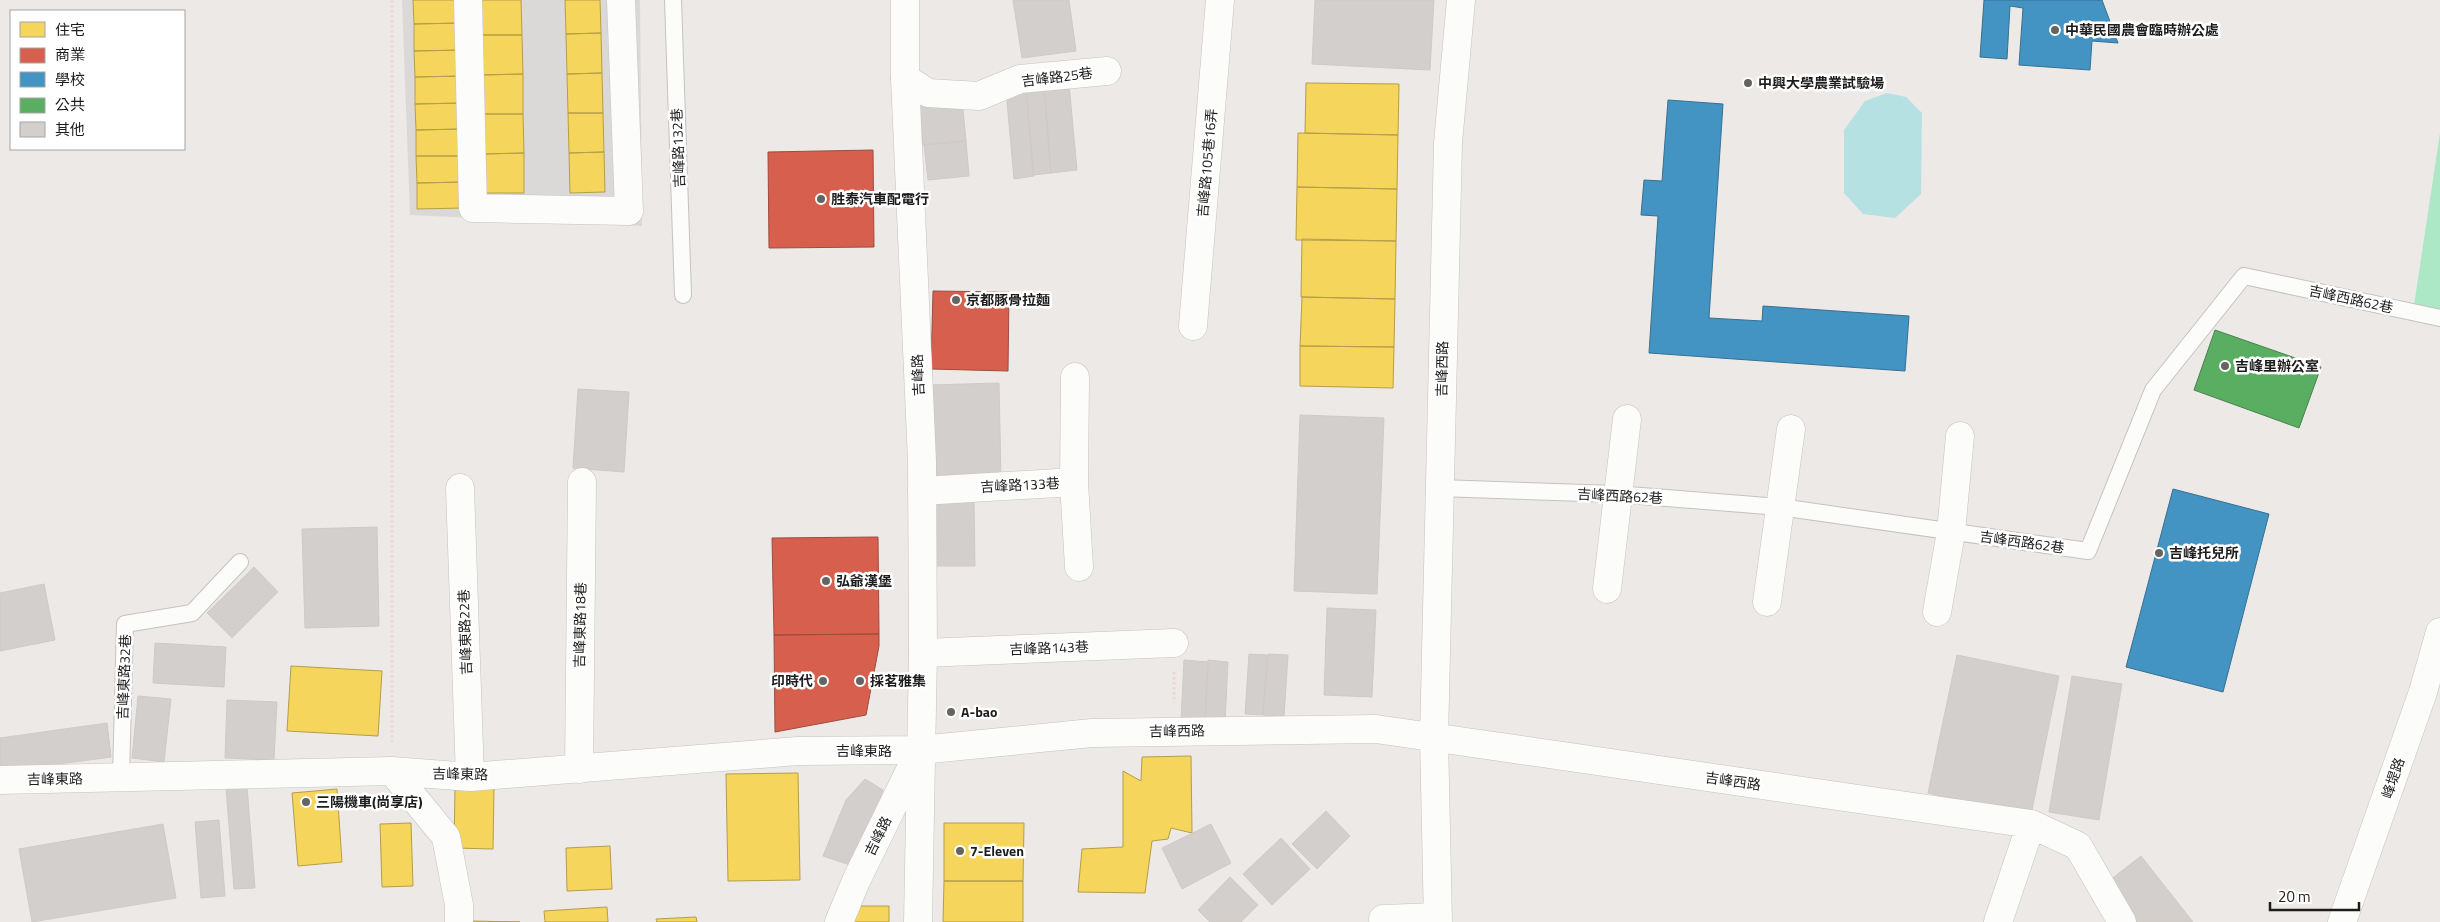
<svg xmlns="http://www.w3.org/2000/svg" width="2440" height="922" font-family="'Titillium Web','Noto Sans TC',sans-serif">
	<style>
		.residential { fill: #dbd9d7 }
		.pitch { fill: #ace8c6 }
		.water { fill: #b5e1e3 }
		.homes { fill: #f6d55c; stroke: #b59e49 }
		.shops { fill: #d6604d; stroke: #9e4c3f }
		.schools { fill: #4393c3; stroke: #387091 }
		.public { fill: #5aae61; stroke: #48824d }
		.building { fill: #d3cfcc; stroke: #d0cac7 }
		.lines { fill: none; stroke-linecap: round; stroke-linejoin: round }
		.service-casing { stroke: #c4c3c2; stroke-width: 18 }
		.minor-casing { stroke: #c4c3c2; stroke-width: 29 }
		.tertiary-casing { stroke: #c4c3c2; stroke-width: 29 }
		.path { stroke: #ebd8d8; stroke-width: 3; stroke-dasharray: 2.5 2.5; stroke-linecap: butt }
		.service { stroke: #fcfcfb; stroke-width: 16 }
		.minor { stroke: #fcfcfb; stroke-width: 28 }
		.tertiary { stroke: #fcfcfb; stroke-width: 28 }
		.poi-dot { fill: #656463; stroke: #fff; stroke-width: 2 }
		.labels { text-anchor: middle; stroke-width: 5; stroke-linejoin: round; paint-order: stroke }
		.poi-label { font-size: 14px; font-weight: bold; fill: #1d1d1d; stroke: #fff; text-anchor: start }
		.street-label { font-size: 14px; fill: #1d1d1d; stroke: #fff }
	</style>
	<rect width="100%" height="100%" fill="#ece9e6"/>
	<path class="residential" d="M402,0H640L642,226L410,215Z"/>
	<path class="pitch" d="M2440,133V319L2413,312Z"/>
	<path class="water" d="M1887,93L1906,97L1922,113L1921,194L1895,218L1863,214L1844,193V130L1865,101Z"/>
	<path class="homes" d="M413,0H461V23L414,24Z
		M481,0H521L522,35H481Z
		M565,0H600L601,33L566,34Z
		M461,23L462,50L414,51V24Z
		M601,33L602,73L567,74L566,34Z
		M481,35H522L523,74L482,75Z
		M462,50V76L415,77L414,51Z
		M602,73L603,113H568L567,74Z
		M523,74V114H482V75Z
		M462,76L463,103L415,104V77Z
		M1306,83L1399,84L1398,135L1305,133Z
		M463,103V129L416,130L415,104Z
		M568,113H603L604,152L569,153Z
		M482,114H523L524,153L483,154Z
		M463,129L464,156H416V130Z
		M1298,133L1398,135L1397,189L1297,187Z
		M604,152L605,192L570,193L569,153Z
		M524,153V193H484L483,154Z
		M416,156H464V182L417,183Z
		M464,182V208L417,209V183Z
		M1297,187L1397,189L1396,241L1296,240Z
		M1302,239L1396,241L1395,299L1301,297Z
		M1302,297L1395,299L1394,347L1300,346Z
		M1300,346L1394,347L1393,388L1300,386Z
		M291,666L382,671L378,736L287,731Z
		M1191,756L1192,833L1171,828L1168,839L1152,841L1145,893L1078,892L1082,849L1123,847V771L1141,781L1142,757Z
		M798,773L800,880L728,881L726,774Z
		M455,788L494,789L493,849L454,848Z
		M337,789L342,862L298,866L292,793Z
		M411,823L413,886L382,887L380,824Z
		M944,823H1024L1023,881H944Z
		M610,846L612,889L567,891L566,848Z
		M944,881H1023V922H943Z
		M848,906H889V922H848Z
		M607,907L608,922H545L544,911Z
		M696,917L697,922H657L656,919Z
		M471,921L520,922H471Z"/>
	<path class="shops" d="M873,150L874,247L769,248L768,152Z
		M933,291L1009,292L1008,371L931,369Z
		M878,537L879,634L774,635L772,538Z
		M879,634V646L866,715L775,732L774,635Z"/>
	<path class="schools" d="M1984,0H2102L2118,43L2092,41L2090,70L2019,65L2023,8L2010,6L2007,59L1980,57Z
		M1668,100L1723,104L1709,318L1762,321L1763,306L1909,316L1905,371L1649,353L1658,216L1641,215L1644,180L1662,181Z
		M2173,489L2269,514L2223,692L2126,667Z"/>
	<path class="public" d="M2215,330L2321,367L2299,428L2194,390Z"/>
	<path class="building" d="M1013,0H1069L1076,51L1022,58Z
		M1315,0H1434L1430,70L1312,64Z
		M1069,84L1077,170L1051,173L1044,87Z
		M1044,87L1051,173L1033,175L1026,89Z
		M1026,89L1034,176L1014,179L1006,90Z
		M962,99L966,141L923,145L919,103Z
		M966,141L969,176L928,180L924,145Z
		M999,383L1001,479L932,481L930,385Z
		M578,389L629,392L624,472L573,468Z
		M1300,415L1384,418L1377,594L1294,591Z
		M974,501L975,566H926L925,502Z
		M377,527L379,626L305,628L302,529Z
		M254,567L278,592L232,638L207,613Z
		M44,584L55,640L0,651V593Z
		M1327,608L1376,610L1372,697L1324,695Z
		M155,643L226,647L224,687L153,683Z
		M1249,654L1267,655L1263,715L1245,714Z
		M1268,654L1288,655L1284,717L1263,715Z
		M1957,655L2059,676L2031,815L1928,793Z
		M1184,660L1208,662L1205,722L1181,721Z
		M1208,660L1228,662L1225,723L1205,722Z
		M2072,676L2122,684L2099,820L2049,812Z
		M138,696L171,699L164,762L132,758Z
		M227,700L277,702L274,760L225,758Z
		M107,723L111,757L0,772V738Z
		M865,779L883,790L856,867L823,856L846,800Z
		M247,786L255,888L234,889L226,788Z
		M1326,811L1350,836L1317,869L1292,844Z
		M219,820L225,896L201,898L195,822Z
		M163,824L176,898L32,922L19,849Z
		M1211,824L1231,863L1182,889L1162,848Z
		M1281,838L1310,869L1272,905L1243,874Z
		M2141,856L2193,922H2135L2105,884Z
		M1230,877L1258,905L1241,922H1210L1198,910Z"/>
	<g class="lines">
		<g class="service-casing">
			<path id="service" d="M673,0L683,295
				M1439,488L1616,494L1780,507L2088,551L2153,390L2244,276L2440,318
				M121,777L125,624L192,613L240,562"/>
		</g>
		<g class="minor-casing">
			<path id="minor" d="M468,0L473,208L629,211L621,0
				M905,78L928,93L979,96L1020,79L1107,71
				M1193,326L1220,0
				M1074,482L1079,567
				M460,488L470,777
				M922,491L1074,482L1075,377
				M1607,589L1627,419
				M1767,602L1791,429
				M1937,612L1951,532L1960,436
				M923,653L1174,643
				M579,769L582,482
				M392,771L446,837L459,905V922
				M0,780L392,771L470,777L798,751L920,750L1092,733L1376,729L2031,824L2078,846L2122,922
				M1383,919L1437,917
				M839,922L856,881L920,750
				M1438,922L1434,738L1448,143L1461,0
				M1998,922L2031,824
				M2342,922L2423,692L2440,632"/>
		</g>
		<g class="tertiary-casing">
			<path id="tertiary" d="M905,0V78L922,461L923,653L918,922"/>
		</g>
		<path class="path" d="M392,0V742
			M1174,672V703"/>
		<use href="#service" class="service"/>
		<use href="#minor" class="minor"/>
		<use href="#tertiary" class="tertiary"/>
	</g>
	<g class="poi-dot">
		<circle cx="2055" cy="30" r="5"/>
		<circle cx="1748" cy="83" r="5"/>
		<circle cx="821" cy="199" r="5"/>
		<circle cx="956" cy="300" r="5"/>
		<circle cx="2225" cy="366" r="5"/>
		<circle cx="2159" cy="553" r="5"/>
		<circle cx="826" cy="581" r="5"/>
		<circle cx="823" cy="681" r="5"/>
		<circle cx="860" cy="681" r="5"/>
		<circle cx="951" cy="712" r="5"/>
		<circle cx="306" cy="802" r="5"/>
		<circle cx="960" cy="851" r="5"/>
	</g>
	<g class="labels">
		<g class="poi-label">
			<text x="2065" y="35">中華民國農會臨時辦公處</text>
			<text x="1758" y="88">中興大學農業試驗場</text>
			<text x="831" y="204">胜泰汽車配電行</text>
			<text x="966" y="305">京都豚骨拉麵</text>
			<text x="2235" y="371">吉峰里辦公室</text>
			<text x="2169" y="558">吉峰托兒所</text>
			<text x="836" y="586">弘爺漢堡</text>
			<text x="813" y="686" text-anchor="end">印時代</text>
			<text x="870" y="686">採茗雅集</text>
			<text x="961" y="717">A-bao</text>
			<text x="316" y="807">三陽機車(尚享店)</text>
			<text x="970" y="856">7-Eleven</text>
		</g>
		<g class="street-label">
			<text transform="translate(1057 77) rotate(-7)" y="5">吉峰路25巷</text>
			<text transform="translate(678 148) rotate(-92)" y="5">吉峰路132巷</text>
			<text transform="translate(1207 163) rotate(-85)" y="5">吉峰路105巷16弄</text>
			<text transform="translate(2351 299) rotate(12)" y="5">吉峰西路62巷</text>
			<text transform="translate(1442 369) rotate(-89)" y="5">吉峰西路</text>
			<text transform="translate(918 375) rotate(-93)" y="5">吉峰路</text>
			<text transform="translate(1020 485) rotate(-3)" y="5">吉峰路133巷</text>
			<text transform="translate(1620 496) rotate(3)" y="5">吉峰西路62巷</text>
			<text transform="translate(2022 542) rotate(8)" y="5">吉峰西路62巷</text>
			<text transform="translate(580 625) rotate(-89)" y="5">吉峰東路18巷</text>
			<text transform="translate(465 632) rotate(-92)" y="5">吉峰東路22巷</text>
			<text transform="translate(1049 648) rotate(-2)" y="5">吉峰路143巷</text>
			<text transform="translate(124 677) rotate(-88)" y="5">吉峰東路32巷</text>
			<text transform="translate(1177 731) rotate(-1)" y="5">吉峰西路</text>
			<text x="864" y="756">吉峰東路</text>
			<text transform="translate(460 774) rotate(1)" y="5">吉峰東路</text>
			<text transform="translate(2393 778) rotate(-71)" y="5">峰堤路</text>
			<text transform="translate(55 779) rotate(-1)" y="5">吉峰東路</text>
			<text transform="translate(1733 781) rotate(8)" y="5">吉峰西路</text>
			<text transform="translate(878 836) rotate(-64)" y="5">吉峰路</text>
		</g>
	</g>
	<rect x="10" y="10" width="175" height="140" fill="#ffffff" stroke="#a5a5a5"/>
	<rect x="20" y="22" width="25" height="15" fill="#f6d55c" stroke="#a5a5a5"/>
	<text x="55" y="35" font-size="15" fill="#1d1d1d">住宅</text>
	<rect x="20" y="48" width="25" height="15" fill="#d6604d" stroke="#a5a5a5"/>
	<text x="55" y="60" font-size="15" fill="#1d1d1d">商業</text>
	<rect x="20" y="72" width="25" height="15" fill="#4393c3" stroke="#a5a5a5"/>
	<text x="55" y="85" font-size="15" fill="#1d1d1d">學校</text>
	<rect x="20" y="98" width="25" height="15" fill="#5aae61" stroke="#a5a5a5"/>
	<text x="55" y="110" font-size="15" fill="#1d1d1d">公共</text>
	<rect x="20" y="122" width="25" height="15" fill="#d3cfcc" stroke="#a5a5a5"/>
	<text x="55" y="135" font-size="15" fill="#1d1d1d">其他</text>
	<path d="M2270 902v8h89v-8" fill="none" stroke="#1d1d1d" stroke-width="2.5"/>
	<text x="2278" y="902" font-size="15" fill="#1d1d1d" stroke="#ffffff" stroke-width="4" paint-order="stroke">20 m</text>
</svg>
